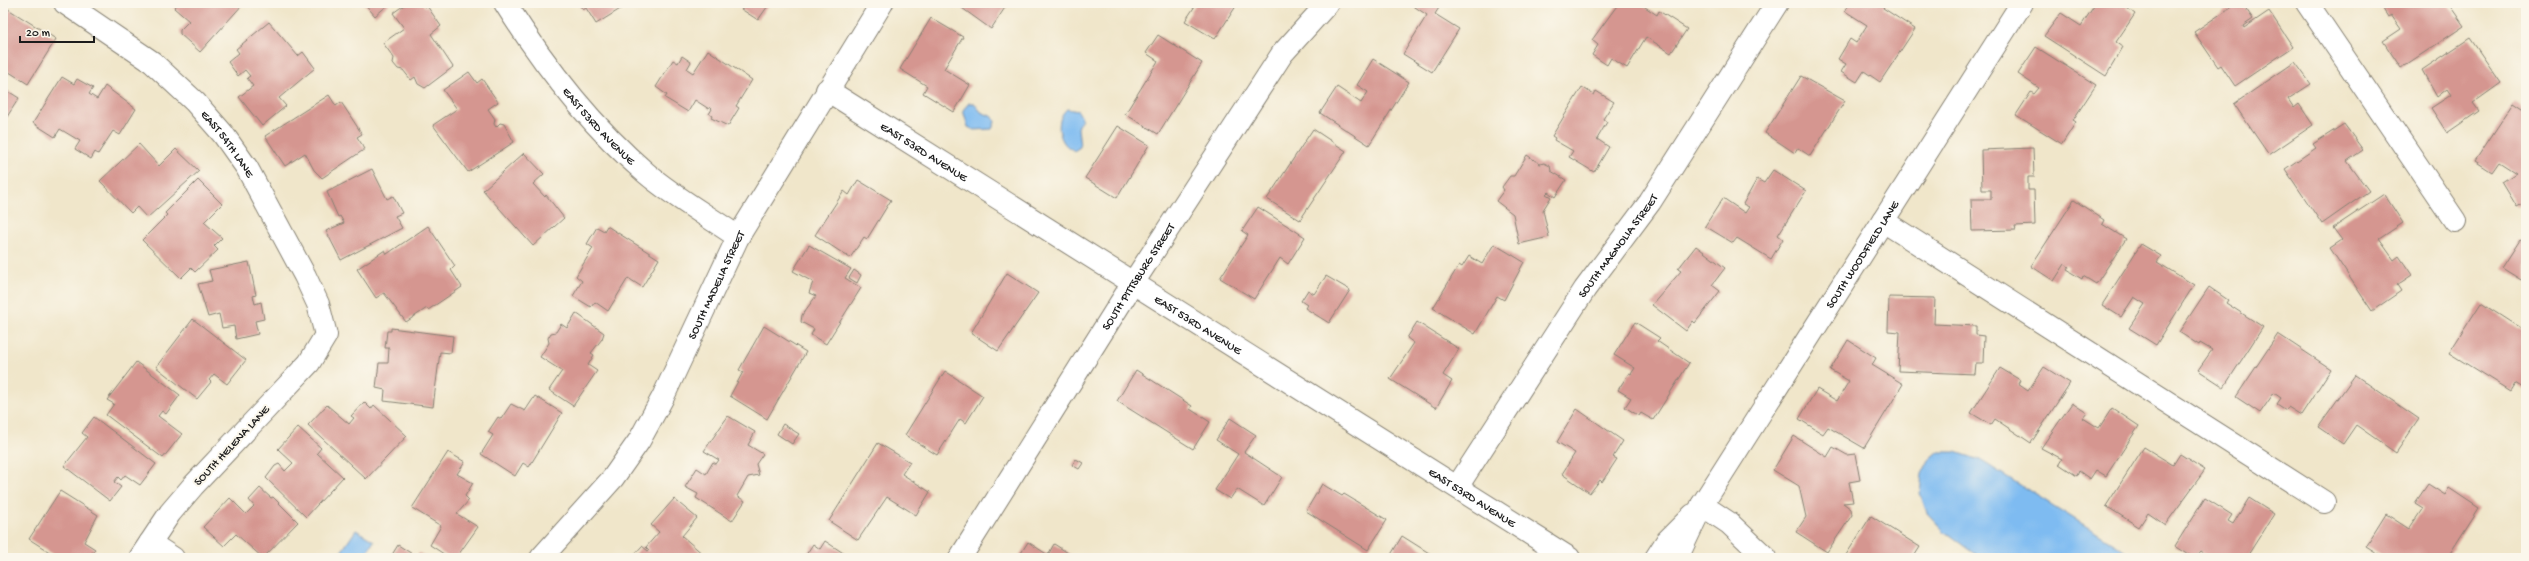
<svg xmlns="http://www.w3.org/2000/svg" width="2529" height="561" font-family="'Gochi Hand',sans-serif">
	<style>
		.water { fill: #7ebbf1; stroke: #4d6c86 }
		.building { fill: #d59690 }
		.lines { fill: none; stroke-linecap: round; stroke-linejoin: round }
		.minor-casing { stroke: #868173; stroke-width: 24 }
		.minor { stroke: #fff; stroke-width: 22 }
		.labels { text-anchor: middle; stroke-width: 4; stroke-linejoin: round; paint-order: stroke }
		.street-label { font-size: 12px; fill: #1c1c1c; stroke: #fbf7ec }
	</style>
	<rect width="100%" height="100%" fill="#fbf7ec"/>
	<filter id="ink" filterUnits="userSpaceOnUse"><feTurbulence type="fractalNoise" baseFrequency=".025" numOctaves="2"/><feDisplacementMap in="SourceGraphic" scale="8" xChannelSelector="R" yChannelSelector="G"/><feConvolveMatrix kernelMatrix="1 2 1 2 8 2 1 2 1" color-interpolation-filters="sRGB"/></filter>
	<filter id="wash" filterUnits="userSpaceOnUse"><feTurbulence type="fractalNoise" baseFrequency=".012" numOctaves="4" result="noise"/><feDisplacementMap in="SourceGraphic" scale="16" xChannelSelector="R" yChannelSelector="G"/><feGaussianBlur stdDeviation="0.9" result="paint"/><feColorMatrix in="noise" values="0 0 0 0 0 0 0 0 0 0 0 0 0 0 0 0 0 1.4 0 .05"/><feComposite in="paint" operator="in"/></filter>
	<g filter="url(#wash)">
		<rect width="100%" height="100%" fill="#f0e6ca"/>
		<path class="water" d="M969,103H974L981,112L993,117L995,122L992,129L974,130L968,127L963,110Z
			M1067,109L1078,111L1082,118L1078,128L1080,147L1074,151C1071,148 1068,148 1065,144C1057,134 1057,117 1067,109Z
			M1938,452H1956L1980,460L2137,558H1980L1945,532L1927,513L1920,493L1922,474L1929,460Z
			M356,530L374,541L363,558H337Z"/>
		<g id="blocks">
			<path class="building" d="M175,3H244L200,52L180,34V30L189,21L174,8L177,5Z
				M364,3H388L389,4L375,16Z
				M407,3H422L425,7L427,6L441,26L431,34L453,67L425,88L418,84L415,77L411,80L403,70L398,69L393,63L394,58L383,43L404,28L393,13Z
				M578,3H630L596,24L586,8L583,10Z
				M746,3H770L758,20L741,9Z
				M955,3H1008L991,29Z
				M1197,3H1238L1215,39L1185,21Z
				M1409,3H1442L1435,14L1459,29L1432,72L1403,54L1427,15Z
				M1619,3H1639L1657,15L1659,11L1687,29L1671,53L1646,37L1627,68L1611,58L1607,65L1592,55L1598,45L1592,40Z
				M1850,3H1887L1883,8L1915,29L1880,82L1864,71L1857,82L1841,72L1846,64L1838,59L1850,39L1856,43L1867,25L1845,11Z
				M2096,3H2126L2129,5L2127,8L2135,14L2116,42L2123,47L2106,76L2044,36L2061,13L2081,26Z
				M2237,3H2242L2253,19L2243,26L2244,28L2269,11L2293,47L2235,86L2221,65L2218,67L2194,32Z
				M2379,3H2448L2464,26L2401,68L2383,41L2401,29L2391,15L2388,17Z
				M8,9L56,39L28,84L6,70L3,75V18Z
				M931,18L963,37L944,69L970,85L954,112L923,93L927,86L900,69Z
				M269,22L298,56L303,52L315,68L279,98L286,106L262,126L239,97L253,86L247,78L250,76L245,70L238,76L228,62L239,53L236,49Z
				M1158,35L1202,63L1158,134L1125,114L1158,61L1146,53Z
				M2470,38L2501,83L2473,103L2479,111L2447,133L2431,108L2451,95L2447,89L2437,97L2422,70Z
				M2036,47L2096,85L2073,120L2076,122L2062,144L2016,115L2031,92L2034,94L2039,88L2018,74Z
				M708,50L752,80L736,106L739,108L728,126L711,118L712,116L709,114L712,109L710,107L709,109L695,100L688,112L665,98L667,95L656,87L673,60L678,63L682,56L691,62L687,69L693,73Z
				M1373,59L1409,82L1369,145L1320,113L1337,87L1361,103L1368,92L1357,85Z
				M2295,62L2311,84L2288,99L2294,108L2299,104L2313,125L2269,155L2234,104Z
				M469,72L477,83L482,79L498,102L488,109L495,119L494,124L496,127L500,123L504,124L514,142L468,172L433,125L457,109L443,90Z
				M1801,76L1845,101L1810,156L1798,148L1795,153L1765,133Z
				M62,77L74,84L77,79L93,88L89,94L97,99L105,86L136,109L120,135L113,131L98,154L95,152L91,159L75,149L80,141L60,129L55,137L33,123Z
				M1582,87L1594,95L1596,91L1614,102L1603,119L1607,122L1597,139L1609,147L1594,172L1569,157L1573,151L1554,140L1555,138L1552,136Z
				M3,88L19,98L3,123Z
				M329,95L336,106L341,102L362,134L357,137L365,149L322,178L314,170L305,153L285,166L265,136Z
				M2514,102L2526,110V202L2517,207L2502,182L2516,173L2499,162L2492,172L2475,161Z
				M2344,124L2363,150L2347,161L2369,191L2322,224L2285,169L2316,148L2313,144Z
				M1118,126L1149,145L1117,198L1085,178Z
				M1313,129L1346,151L1300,220L1267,199Z
				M139,144L159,166L176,149L199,171L147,218L137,207L131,213L100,181Z
				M2033,148L2034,177H2028V190H2034L2035,225L2015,226L2016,230L1972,231L1971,199H1991V190H1982L1981,150Z
				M524,153L544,174L533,184L545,197L546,195L564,218L533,246L483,190Z
				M1527,155L1540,164L1544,163L1550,166L1551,171L1566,180L1555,197L1548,192L1546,194L1551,197L1543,210L1549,237L1519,244L1513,214L1496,201L1504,190L1502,187L1510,176H1514Z
				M372,169L387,199L393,196L402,213L395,216L402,228L341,260L326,231L344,223L340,216L338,217L327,192Z
				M1773,170L1806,191L1778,235L1783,239L1771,259L1737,238L1733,243L1705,226L1723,198L1745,213L1749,207L1743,204L1757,179L1764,183Z
				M198,180L222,204L204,222L222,238L214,246L218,250L195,272L191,268L181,278L142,240L167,215L165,213Z
				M858,180L891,200L867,239L864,237L850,258L815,235L844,191L849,195Z
				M2384,194L2403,223L2379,239L2394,260L2399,256L2412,275L2397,285L2401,291L2372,311L2330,248L2342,240L2333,228Z
				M2074,200L2104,220L2102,224L2126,239L2096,284L2083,276L2082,279L2067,270L2069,267L2065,264L2054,281L2031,266Z
				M1258,207L1305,237L1288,264L1280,258L1254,299L1220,278L1248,235L1242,231Z
				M428,226L455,266L451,270L462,287L428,310L427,308L406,322L384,293L376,298L357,269L385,250L387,254Z
				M607,226L659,259L642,287L628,278L608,311L595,302L591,307L573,296L582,281L576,276L593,248L587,244L597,227L604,231Z
				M2520,240L2526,243V283L2502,268Z
				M1494,244L1524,262L1504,300L1497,296L1475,334L1433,308L1459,265L1462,267L1469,256L1482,264Z
				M2141,244L2161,256L2157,262L2194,285L2156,345L2129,328L2145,304L2134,297L2121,317L2102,305Z
				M809,245L851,269L845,278L861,288L826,344L811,335L814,329L801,322L802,315L816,296L809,293L813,282L793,271Z
				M1696,246L1725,268L1712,285L1720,291L1695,323L1693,321L1686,331L1652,305L1681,271L1678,269Z
				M249,262L256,295L253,296L255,304L261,302L264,319L255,321L258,334L236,339L234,326L222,328L219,314L208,317L198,284L212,281L209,270Z
				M854,270L861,275L857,283L849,278Z
				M1007,273L1038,293L998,351L971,333Z
				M1326,276L1350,290L1329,323L1305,308L1307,305L1301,301L1308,290L1314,294Z
				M2209,287L2228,300L2226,303L2263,327L2224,387L2198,370L2212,350L2200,343L2199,345L2179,332Z
				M1889,297L1935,298L1934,324L1976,326V335L1984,336L1983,363H1976L1975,374L1898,371L1900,332L1888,331Z
				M2481,303L2526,332V390L2515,383L2510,391L2449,353Z
				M576,313L604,333L602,339L591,353L594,355L588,365L597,371L573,406L549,390L562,371L540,357L549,343L548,338L551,333L556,332L561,324L567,328Z
				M193,319L246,360L227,384L214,374L209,380L211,382L197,399L156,367Z
				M1417,322L1459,349L1443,375L1452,381L1436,408L1390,379L1414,343L1407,338Z
				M1635,322L1660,338L1657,341L1689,363L1653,420L1641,413L1639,416L1625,407L1631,398L1618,390L1629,373L1631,374L1635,368L1614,355Z
				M764,326L806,352L767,419L730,396L743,372L739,370Z
				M391,328L453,336L451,353L440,352L433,407L384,401L385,390L376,388L379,363H388L389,348H385L387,331H391Z
				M2278,334L2331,369L2301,415L2288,407L2286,410L2277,404L2281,398L2274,393L2260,413L2236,397Z
				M1848,340L1876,358L1872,365L1903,384L1864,448L1828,427L1823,434L1799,419L1817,389L1837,401L1849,381L1830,370Z
				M136,362L180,395L166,414L162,411L158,416L182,434L163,458L106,415L114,404L107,400Z
				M2044,367L2070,383L2031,443L1995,419L1991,425L1971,413L2000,368L2020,380L2018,384L2028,391Z
				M1136,370L1192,406L1190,409L1210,422L1193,449L1117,401Z
				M945,371L983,396L966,423L960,419L937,455L905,435Z
				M2355,375L2419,419L2396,453L2356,425L2343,444L2318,427Z
				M535,396L562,413L529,467L523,463L515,476L481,454L493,435L488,432L498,417L501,419L511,404L525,411Z
				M364,402L371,409L374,405L407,436L366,479L308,425L327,405L349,424L354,418L351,416Z
				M2072,403L2087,413L2083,418L2099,428L2112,408L2139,426L2106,476L2096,470L2090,479L2079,471L2077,476L2059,464L2062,459L2041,448Z
				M1577,409L1623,441L1613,457L1617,459L1602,482L1600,480L1590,493L1562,474L1575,453L1557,442Z
				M728,416L755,432L748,445L763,454L756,464L759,475L748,477L737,496L745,501L732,521L696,498L698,494L685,487L697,468L706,474L713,462L716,464L719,460L704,451Z
				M94,417L156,464L140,485L125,475L121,480L118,477L114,482L121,487L110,501L64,466L87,437L82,433Z
				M1230,418L1256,435L1244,452L1282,477L1264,506L1237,489L1230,499L1215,490L1238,454L1216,440Z
				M783,424L799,434L792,444L777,434Z
				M298,427L321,448L317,453L343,477L306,517L266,478L275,466L279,464L285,471L293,463L278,449Z
				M1794,436L1827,457L1833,447L1847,455L1855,454L1860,480L1849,482L1853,502L1843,503L1851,509L1852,515L1827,552L1796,532L1806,517L1799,486L1773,470Z
				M878,443L910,462L902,474L930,492L916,515L887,497L858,540L829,521Z
				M2144,447L2173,465L2180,454L2205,470L2165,525L2148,513L2139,527L2106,506Z
				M448,452L465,462L457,474L473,483L465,496L469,500L457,514L478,527L456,558H450L430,545L441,526L412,508Z
				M1076,459L1083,463L1079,469L1072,465Z
				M1322,484L1342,496L1344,494L1387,520L1368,550L1306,511Z
				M2428,484L2445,495L2449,488L2479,508L2447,558H2385L2366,546L2386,514L2409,529L2423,508L2415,503Z
				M260,488L271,498L273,497L298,522L263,558L236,534L224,546L203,527L230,498L246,514L254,506L249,500Z
				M60,491L98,515L84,542L95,549L89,558H59L29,539Z
				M2205,498L2232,515L2228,521L2233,524L2249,498L2274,514L2246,558H2210L2200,551L2194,558L2175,546Z
				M674,499L697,518L682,536L704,555L702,558H631L642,546L648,551L649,550L646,547L659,532L651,525Z
				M1871,516L1920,547L1913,558H1844Z
				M1402,536L1437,558H1389Z
				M825,541L851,558H804L813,544L820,549Z
				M1028,542L1048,555L1054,544L1076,558H1018Z
				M398,545L417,557L419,553L428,558H390Z"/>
		</g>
	</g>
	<g filter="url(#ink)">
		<use href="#blocks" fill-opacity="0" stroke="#868173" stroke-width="1"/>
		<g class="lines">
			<g class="minor-casing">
				<g id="minor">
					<path id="s1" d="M65,3L152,62L195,102L223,134L247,168L305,276L318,304L326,335L309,363L193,486L170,513L140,558"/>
					<path id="s2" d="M505,3C544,65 590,125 646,173C674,197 708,216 738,237"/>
					<path d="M2307,3L2455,221"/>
					<path id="s3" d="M827,90L1569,558"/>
					<path d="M1883,221L2324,502"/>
					<path id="s4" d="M1457,487L1585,289L1650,202L1777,3"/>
					<path d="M1702,505L1729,523L1766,558"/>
					<path d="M150,543L173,558"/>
					<path id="s5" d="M541,558L613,478L639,441L663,397L738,237L882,3"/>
					<path id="s6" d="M960,558L1133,283L1282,54L1328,3"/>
					<path d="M1656,558L1667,541L1693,515"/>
					<path id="s7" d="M1677,558L1702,505L2022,3"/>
				</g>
			</g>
			<use href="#minor" class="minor"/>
		</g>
	</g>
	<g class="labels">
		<g class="street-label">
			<text dy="4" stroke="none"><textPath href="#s2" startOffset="155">EAST 53RD AVENUE</textPath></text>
			<text dy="4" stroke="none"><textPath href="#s1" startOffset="217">EAST 54TH LANE</textPath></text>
			<text dy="4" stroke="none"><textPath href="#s3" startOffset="115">EAST 53RD AVENUE</textPath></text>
			<text dy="4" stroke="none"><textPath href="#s4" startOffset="290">SOUTH MAGNOLIA STREET</textPath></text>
			<text dy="4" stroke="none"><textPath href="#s7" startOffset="356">SOUTH WOODFIELD LANE</textPath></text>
			<text dy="4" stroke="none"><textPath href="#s6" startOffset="333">SOUTH PITTSBURG STREET</textPath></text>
			<text dy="4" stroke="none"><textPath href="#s5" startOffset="327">SOUTH MADELIA STREET</textPath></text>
			<text dy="4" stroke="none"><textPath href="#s3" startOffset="439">EAST 53RD AVENUE</textPath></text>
			<text transform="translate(231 445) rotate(-47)" y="4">SOUTH HELENA LANE</text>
			<text dy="4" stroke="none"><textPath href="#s3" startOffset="763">EAST 53RD AVENUE</textPath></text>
		</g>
	</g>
	<rect width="2529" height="561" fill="none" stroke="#fbf7ec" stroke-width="16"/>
	<path d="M20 36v6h74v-6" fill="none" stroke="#1c1c1c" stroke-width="2"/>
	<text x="26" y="36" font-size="12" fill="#1c1c1c" stroke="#fbf7ec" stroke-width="3" paint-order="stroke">20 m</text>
</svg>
